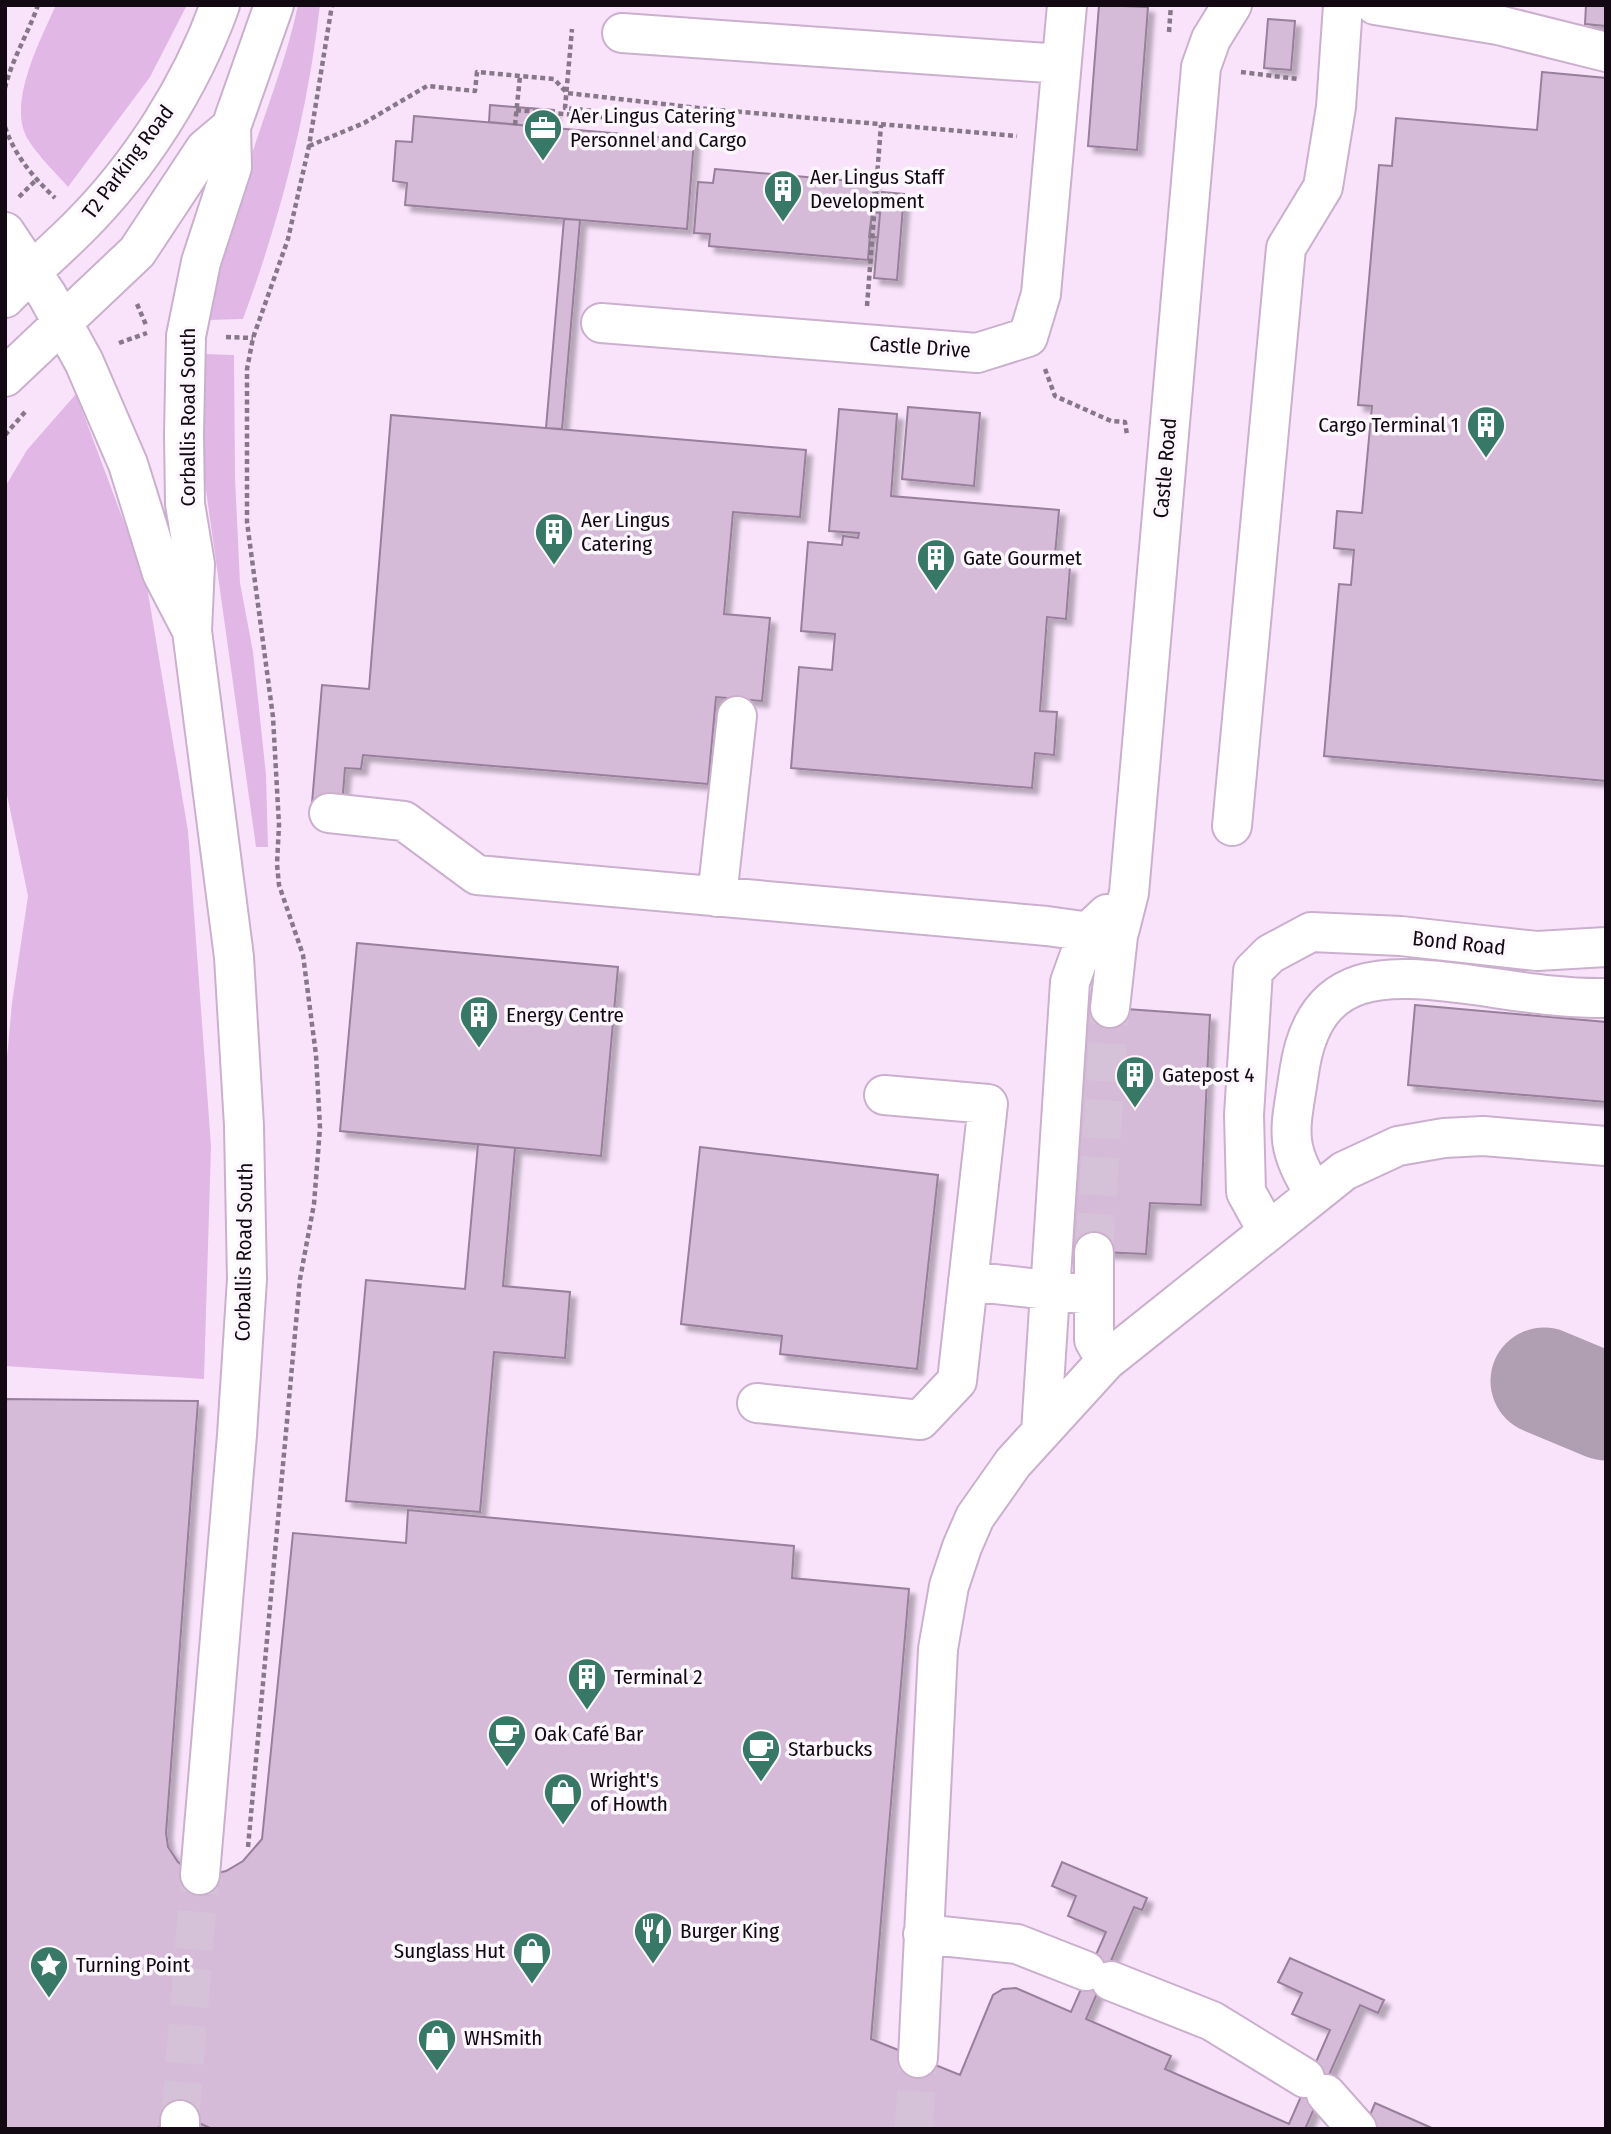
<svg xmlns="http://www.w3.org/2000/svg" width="1611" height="2134" font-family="'Fira Sans Condensed',sans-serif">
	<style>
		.green { fill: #e0b7e5 }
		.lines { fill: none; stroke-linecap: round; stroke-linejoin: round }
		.taxiway { stroke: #b09eb2; stroke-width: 107 }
		.building { fill: #d5bbd8; stroke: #987f9b; stroke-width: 2; filter: url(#shadow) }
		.minor-tunnel { stroke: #d6c2d8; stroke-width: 38; stroke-dasharray: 38 19; stroke-linecap: butt }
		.minor-casing { stroke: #cbb0ce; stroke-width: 42 }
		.path { stroke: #877889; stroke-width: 4.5; stroke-dasharray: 5 3.5; stroke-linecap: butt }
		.minor { stroke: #fff; stroke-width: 38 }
		.labels { text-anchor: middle; stroke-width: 7; stroke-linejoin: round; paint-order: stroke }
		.poi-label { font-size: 21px; fill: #120913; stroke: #fcf7fd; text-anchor: start }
		.street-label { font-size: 21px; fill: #120913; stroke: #fcf7fd }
	</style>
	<defs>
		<filter id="shadow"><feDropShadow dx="6" dy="6" stdDeviation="2" flood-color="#0004"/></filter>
	</defs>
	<rect width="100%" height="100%" fill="#f9e3fb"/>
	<path class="green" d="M56,5H187L150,77L68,187C55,172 39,157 29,141C5,106 41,39 56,5Z
		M298,5H320C308,112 280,219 243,319L208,320C220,264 234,209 252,154C268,104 287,57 298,5Z
		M205,354L234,355L235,477L240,583L253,652L266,775L268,847H256L205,483Z
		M76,394L146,581L188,831L211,1146L204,1379L5,1366V1079L12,1003L28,896L5,785V487L27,450Z"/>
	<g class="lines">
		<path class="taxiway" d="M1544,1381L1606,1407"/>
	</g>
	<path class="building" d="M1099,5L1148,7L1137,150L1088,146Z
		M1586,5H1606V26L1585,24Z
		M1268,19L1295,21L1291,70L1264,68Z
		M1542,72L1606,78V781L1324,756L1339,584L1351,585L1354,550L1334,548L1337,511L1362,513L1372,406L1358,405L1379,165L1392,166L1396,118L1537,130Z
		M490,105L554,110L552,128L489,122Z
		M414,116L694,140L687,229L405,205L407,183L393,181L396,141L412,142Z
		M715,169L874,183L868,260L709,246L710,234L694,233L698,182L713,183Z
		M882,192L904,194L897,280L874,278Z
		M872,212L880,213L878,237H869Z
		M564,219L580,220L562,429L546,428Z
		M908,407L980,413L974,486L902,479Z
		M839,409L897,414L891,496L1059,510L1054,566L1070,567L1066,619L1047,617L1040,711L1057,712L1054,755L1035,753L1032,788L791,768L799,667L832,670L835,634L801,631L808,542L842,545L843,536L858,538L859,533L829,531Z
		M391,415L806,450L800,517L733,512L724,614L770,618L762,701L716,697L708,784L363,755L361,769L345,768L342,806L312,803L322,685L369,689Z
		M357,943L618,967L601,1156L340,1131Z
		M1070,1005L1210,1015L1201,1205L1150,1203L1146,1254L1055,1250Z
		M1415,1005L1606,1022V1102L1408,1085Z
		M478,1144L515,1148L503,1286L570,1292L565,1358L494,1352L480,1512L346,1501L366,1280L465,1289Z
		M700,1147L938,1175L917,1369L780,1354L782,1336L681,1324Z
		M5,1399L198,1401L166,1833L168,1847L178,1862L188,1870L213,1874L226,1871L243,1861L262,1839L293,1533L406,1543L408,1510L794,1546L792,1578L909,1589L871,2039L960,2075L993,1995L1003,1989L1016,1988L1071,2012L1106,1932L1068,1916L1076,1896L1052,1886L1062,1862L1147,1898L1142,1910L1134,1907L1086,2019L1171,2056L1165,2069L1289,2124L1330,2030L1292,2014L1302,1993L1278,1982L1290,1958L1384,2000L1378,2013L1360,2005L1305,2129H212L195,2121L167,2123L156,2129H5Z
		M1375,2103L1434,2129H1364Z"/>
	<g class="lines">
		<path class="minor-tunnel" d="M1094,1252L1110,1008
			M180,2120L200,1875
			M914,2129L918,2058"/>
		<g class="minor-casing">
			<path id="minor" d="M1375,5L1498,25L1606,52
				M622,33L1061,64
				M5,232L47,295L84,362L128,464L162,573L190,627
				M5,298C29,273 55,251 79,227C140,166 191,86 220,5
				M601,323L977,353L1028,337L1041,294L1067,5
				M5,377L137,252L205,149L231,127
				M329,813L404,821L477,875L1047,926L1118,936
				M1232,826L1286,248L1323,187L1336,107L1343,5
				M717,897L737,716
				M1110,1008L1118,936L1129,893L1201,67L1211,39L1232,5
				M1315,1194C1282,1144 1291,1128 1299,1073C1314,966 1388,974 1473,985C1517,991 1561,999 1606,998
				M1267,1230L1246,1192L1244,1115L1253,971L1270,954L1311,932L1401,936L1537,951L1606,947
				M1094,1252V1340L1106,1361
				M968,1281L1092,1295
				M757,1403L920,1420L957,1381L988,1104L884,1095
				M1041,1432L1070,982L1088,932L1107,914
				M200,1875L237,1435L247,1279L244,1126L234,957L192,631L195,564L185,504L184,434L186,336L201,262L232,167L231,127L274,5
				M923,1934L1017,1944L1086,1971
				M1111,1981L1212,2021L1305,2078
				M918,2058L938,1649L949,1586L962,1547L975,1517L1013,1463L1106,1361L1344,1171L1398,1146L1444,1138L1483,1136L1606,1146
				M1326,2094L1357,2129
				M180,2129V2120"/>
		</g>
		<path class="path" d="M1169,32L1171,5
			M1241,72L1298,79
			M5,88C12,59 28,34 38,5
			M516,110L623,119V114L565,108L572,29
			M515,125L520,76
			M5,127C15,156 33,177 55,198
			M309,146L364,123L427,86L475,91L477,72L554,79L567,93L707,109L1017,136
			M19,197L36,180
			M137,304L146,325
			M867,306L881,125
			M226,337L253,338
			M119,343L147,333
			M1045,369L1055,396L1111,421L1125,422L1127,435
			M5,435L25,412
			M248,1847L300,1279L314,1204L320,1128L316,1055L303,955L279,885L277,864L279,825L273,717L247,522V369L253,338L288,239L309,146L332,5"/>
		<use href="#minor" class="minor"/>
	</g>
	<defs>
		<g id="office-pin" transform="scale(2.0125)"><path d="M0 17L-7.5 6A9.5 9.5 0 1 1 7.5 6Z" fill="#387866" stroke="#fcf7fd"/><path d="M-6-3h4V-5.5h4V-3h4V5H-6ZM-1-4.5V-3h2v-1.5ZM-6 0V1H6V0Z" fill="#fff"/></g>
		<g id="building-pin" transform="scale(2.0125)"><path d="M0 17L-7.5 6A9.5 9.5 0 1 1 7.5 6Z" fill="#387866" stroke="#fcf7fd"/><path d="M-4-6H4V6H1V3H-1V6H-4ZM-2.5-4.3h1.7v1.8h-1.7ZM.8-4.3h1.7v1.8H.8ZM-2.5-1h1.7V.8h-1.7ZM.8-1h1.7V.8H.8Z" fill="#fff"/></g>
		<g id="cafe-pin" transform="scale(2.0125)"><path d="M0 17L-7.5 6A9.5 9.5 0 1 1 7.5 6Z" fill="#387866" stroke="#fcf7fd"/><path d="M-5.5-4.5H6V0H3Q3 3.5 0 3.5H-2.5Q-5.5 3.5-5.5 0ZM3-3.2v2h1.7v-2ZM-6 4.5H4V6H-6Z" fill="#fff"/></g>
		<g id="shop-pin" transform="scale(2.0125)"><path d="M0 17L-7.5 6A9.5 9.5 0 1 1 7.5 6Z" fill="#387866" stroke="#fcf7fd"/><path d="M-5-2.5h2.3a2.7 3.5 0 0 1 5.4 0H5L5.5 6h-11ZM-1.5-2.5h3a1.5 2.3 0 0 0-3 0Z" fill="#fff"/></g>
		<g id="restaurant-pin" transform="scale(2.0125)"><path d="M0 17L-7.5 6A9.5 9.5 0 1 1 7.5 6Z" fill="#387866" stroke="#fcf7fd"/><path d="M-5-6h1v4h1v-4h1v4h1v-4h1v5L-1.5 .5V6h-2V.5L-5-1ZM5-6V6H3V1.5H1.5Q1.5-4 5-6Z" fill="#fff"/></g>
		<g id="sight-pin" transform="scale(2.0125)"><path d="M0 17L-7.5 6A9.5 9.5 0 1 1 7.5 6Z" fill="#387866" stroke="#fcf7fd"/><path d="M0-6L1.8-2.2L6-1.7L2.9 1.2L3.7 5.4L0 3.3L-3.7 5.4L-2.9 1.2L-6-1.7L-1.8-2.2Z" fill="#fff"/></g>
	</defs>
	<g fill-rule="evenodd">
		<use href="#office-pin" x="543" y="128"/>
		<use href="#building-pin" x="783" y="189"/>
		<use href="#building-pin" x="1486" y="425"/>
		<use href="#building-pin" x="554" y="532"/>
		<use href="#building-pin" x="936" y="558"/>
		<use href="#building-pin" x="479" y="1015"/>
		<use href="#building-pin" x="1135" y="1075"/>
		<use href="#building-pin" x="587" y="1677"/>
		<use href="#cafe-pin" x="507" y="1734"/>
		<use href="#cafe-pin" x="761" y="1749"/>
		<use href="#shop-pin" x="563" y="1792"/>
		<use href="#restaurant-pin" x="653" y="1931"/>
		<use href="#shop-pin" x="532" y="1951"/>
		<use href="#sight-pin" x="49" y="1965"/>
		<use href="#shop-pin" x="437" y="2038"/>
	</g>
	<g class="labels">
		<g class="poi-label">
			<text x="570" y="123">Aer Lingus Catering<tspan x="570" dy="24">Personnel and Cargo</tspan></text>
			<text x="810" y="184">Aer Lingus Staff<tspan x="810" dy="24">Development</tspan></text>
			<text x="1459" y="432" text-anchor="end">Cargo Terminal 1</text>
			<text x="581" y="527">Aer Lingus<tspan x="581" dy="24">Catering</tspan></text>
			<text x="963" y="565">Gate Gourmet</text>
			<text x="506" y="1022">Energy Centre</text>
			<text x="1162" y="1082">Gatepost 4</text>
			<text x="614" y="1684">Terminal 2</text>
			<text x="534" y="1741">Oak Café Bar</text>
			<text x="788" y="1756">Starbucks</text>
			<text x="590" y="1787">Wright's<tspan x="590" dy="24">of Howth</tspan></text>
			<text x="680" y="1938">Burger King</text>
			<text x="505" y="1958" text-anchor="end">Sunglass Hut</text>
			<text x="76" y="1972">Turning Point</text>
			<text x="464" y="2045">WHSmith</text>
		</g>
		<g class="street-label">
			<text transform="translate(128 162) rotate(-53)" y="7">T2 Parking Road</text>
			<text transform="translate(920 347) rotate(4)" y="7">Castle Drive</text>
			<text transform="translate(188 417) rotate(-90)" y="7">Corballis Road South</text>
			<text transform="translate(1165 468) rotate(-85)" y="7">Castle Road</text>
			<text transform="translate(1459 943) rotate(6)" y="7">Bond Road</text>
			<text transform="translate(244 1252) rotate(-89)" y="7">Corballis Road South</text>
		</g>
	</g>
	<rect width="1611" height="2134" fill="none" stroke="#120913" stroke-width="14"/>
</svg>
